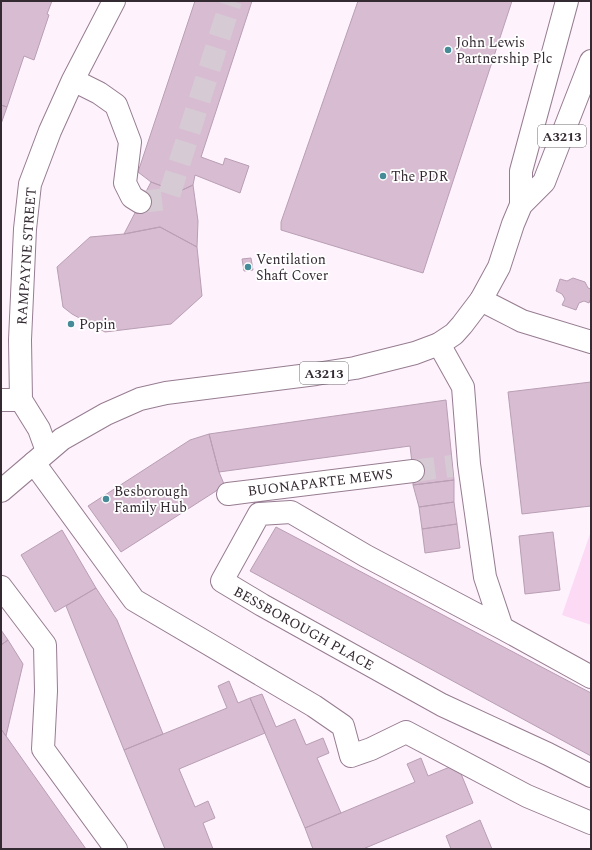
<svg xmlns="http://www.w3.org/2000/svg" width="592" height="850" font-family="Spectral,serif">
	<style>
		.green { fill: #fcd9f5 }
		.building { fill: #d8bcd2; stroke: #b99eb4 }
		.lines { fill: none; stroke-linecap: round; stroke-linejoin: round }
		.minor-tunnel { stroke: #d6cbd4; stroke-width: 22; stroke-dasharray: 22 11; stroke-linecap: butt }
		.minor-casing { stroke: #967c91; stroke-width: 24 }
		.major-casing { stroke: #967c91; stroke-width: 24 }
		.minor { stroke: #fff; stroke-width: 22 }
		.major { stroke: #fff; stroke-width: 22 }
		.poi-dot { fill: #468b98; stroke: #fff; stroke-width: 1.5 }
		.labels { text-anchor: middle; stroke-width: 3.5; stroke-linejoin: round; paint-order: stroke }
		.shield { fill: #fff; stroke: #716a70; stroke-width: 1 }
		.shield-label { font-size: 13px; font-weight: bold; fill: #342a32 }
		.poi-label { font-size: 14px; fill: #342a32; stroke: #fff; text-anchor: start }
		.street-label { font-size: 14px; fill: #342a32; stroke: #fff }
	</style>
	<rect width="100%" height="100%" fill="#fef3fc"/>
	<path class="green" d="M591,531V625L562,615Z"/>
	<path class="building" d="M1,1H52L47,14L49,15L34,60L24,56L7,107L1,105Z
		M195,1H252L201,157L223,165L225,158L249,166L240,193L195,175L193,185L178,192L151,182L138,172Z
		M358,1H512L423,273L281,230V222Z
		M1,105L7,107L1,124Z
		M151,182L178,192L193,185L198,221L197,247L160,227L124,234Z
		M160,227L197,247L202,296L171,324L105,332L72,314L63,307L57,267L90,237L124,234Z
		M251,258L253,270L244,271L242,259Z
		M573,278L585,282L588,288L591,289V298L589,303L584,301L579,303L576,310L562,305L565,299L562,294L556,291L560,279L567,281Z
		M591,382V506L522,514L508,392Z
		M446,400L454,480L413,485V471L410,446L219,472L209,434Z
		M209,434L219,472L224,484L216,491L121,552L88,506L190,440Z
		M454,480V502L419,507L413,485Z
		M454,502L457,524L422,529L419,507Z
		M457,524L460,548L425,553L422,529Z
		M276,527L591,693V756L250,571Z
		M62,530L96,588L55,612L21,555Z
		M553,532L560,590L525,594L519,536Z
		M96,588L117,620L163,734L124,750L66,606Z
		M1,630L8,640L1,645Z
		M8,640L23,664L6,736L1,729V645Z
		M229,681L238,703L250,698L265,733L179,769L195,807L208,801L215,818L203,823L213,849H165L124,750L227,708L218,686Z
		M262,694L276,727L295,719L306,745L323,738L329,753L317,758L341,813L305,828L250,698Z
		M1,729L6,736L86,849H1Z
		M421,758L428,776L457,764L473,803L363,849H313L305,828L415,782L407,764Z
		M480,820L492,849H451L446,836Z"/>
	<g class="lines">
		<path class="minor-tunnel" d="M140,202L168,199L231,1
			M413,471L452,466"/>
		<g class="minor-casing">
			<path id="minor" d="M73,80L99,93L116,105L130,142L125,183L132,197L140,202
				M521,205V171L567,1
				M481,300L522,321L591,342
				M439,344L463,387L469,464L485,577L502,628
				M1,400H21
				M47,451L39,429L21,400L20,340L25,229L30,184L50,131L73,80L114,1
				M34,463L134,600L314,706L343,726L351,756L371,749L406,732L527,796L591,823
				M228,494L413,471
				M1,587L45,645L46,691L43,749L116,849
				M591,677L502,628L366,556L291,512L259,514L222,581L262,605L442,705L548,754L591,776"/>
		</g>
		<g class="major-casing">
			<path id="major" d="M1,491L62,439L106,414L140,399L166,393L316,374L355,368L415,353L439,344L454,334L462,325L481,300L499,267L513,224L521,205L544,182L591,61"/>
		</g>
		<use href="#minor" class="minor"/>
		<use href="#major" class="major"/>
	</g>
	<g class="poi-dot">
		<circle cx="448" cy="50" r="4"/>
		<circle cx="383" cy="176" r="4"/>
		<circle cx="248" cy="267" r="4"/>
		<circle cx="71" cy="324" r="4"/>
		<circle cx="106" cy="499" r="4"/>
	</g>
	<g class="labels">
		<g class="shield">
			<rect x="538" y="125" width="48" height="22" rx="3"/>
			<rect x="300" y="362" width="48" height="22" rx="3"/>
		</g>
		<g class="shield-label">
			<text x="562" y="141">A3213</text>
			<text x="324" y="378">A3213</text>
		</g>
		<g class="poi-label">
			<text x="456" y="47">John Lewis<tspan x="456" dy="16">Partnership Plc</tspan></text>
			<text x="391" y="181">The PDR</text>
			<text x="256" y="264">Ventilation<tspan x="256" dy="16">Shaft Cover</tspan></text>
			<text x="79" y="329">Popin</text>
			<text x="114" y="496">Besborough<tspan x="114" dy="16">Family Hub</tspan></text>
		</g>
		<g class="street-label">
			<text transform="translate(26 256) rotate(-86)" y="5">RAMPAYNE STREET</text>
			<text transform="translate(320 482) rotate(-7)" y="5">BUONAPARTE MEWS</text>
			<text transform="translate(304 628) rotate(29)" y="5">BESSBOROUGH PLACE</text>
		</g>
	</g>
	<rect width="592" height="850" fill="none" stroke="#342a32" stroke-width="4"/>
</svg>
